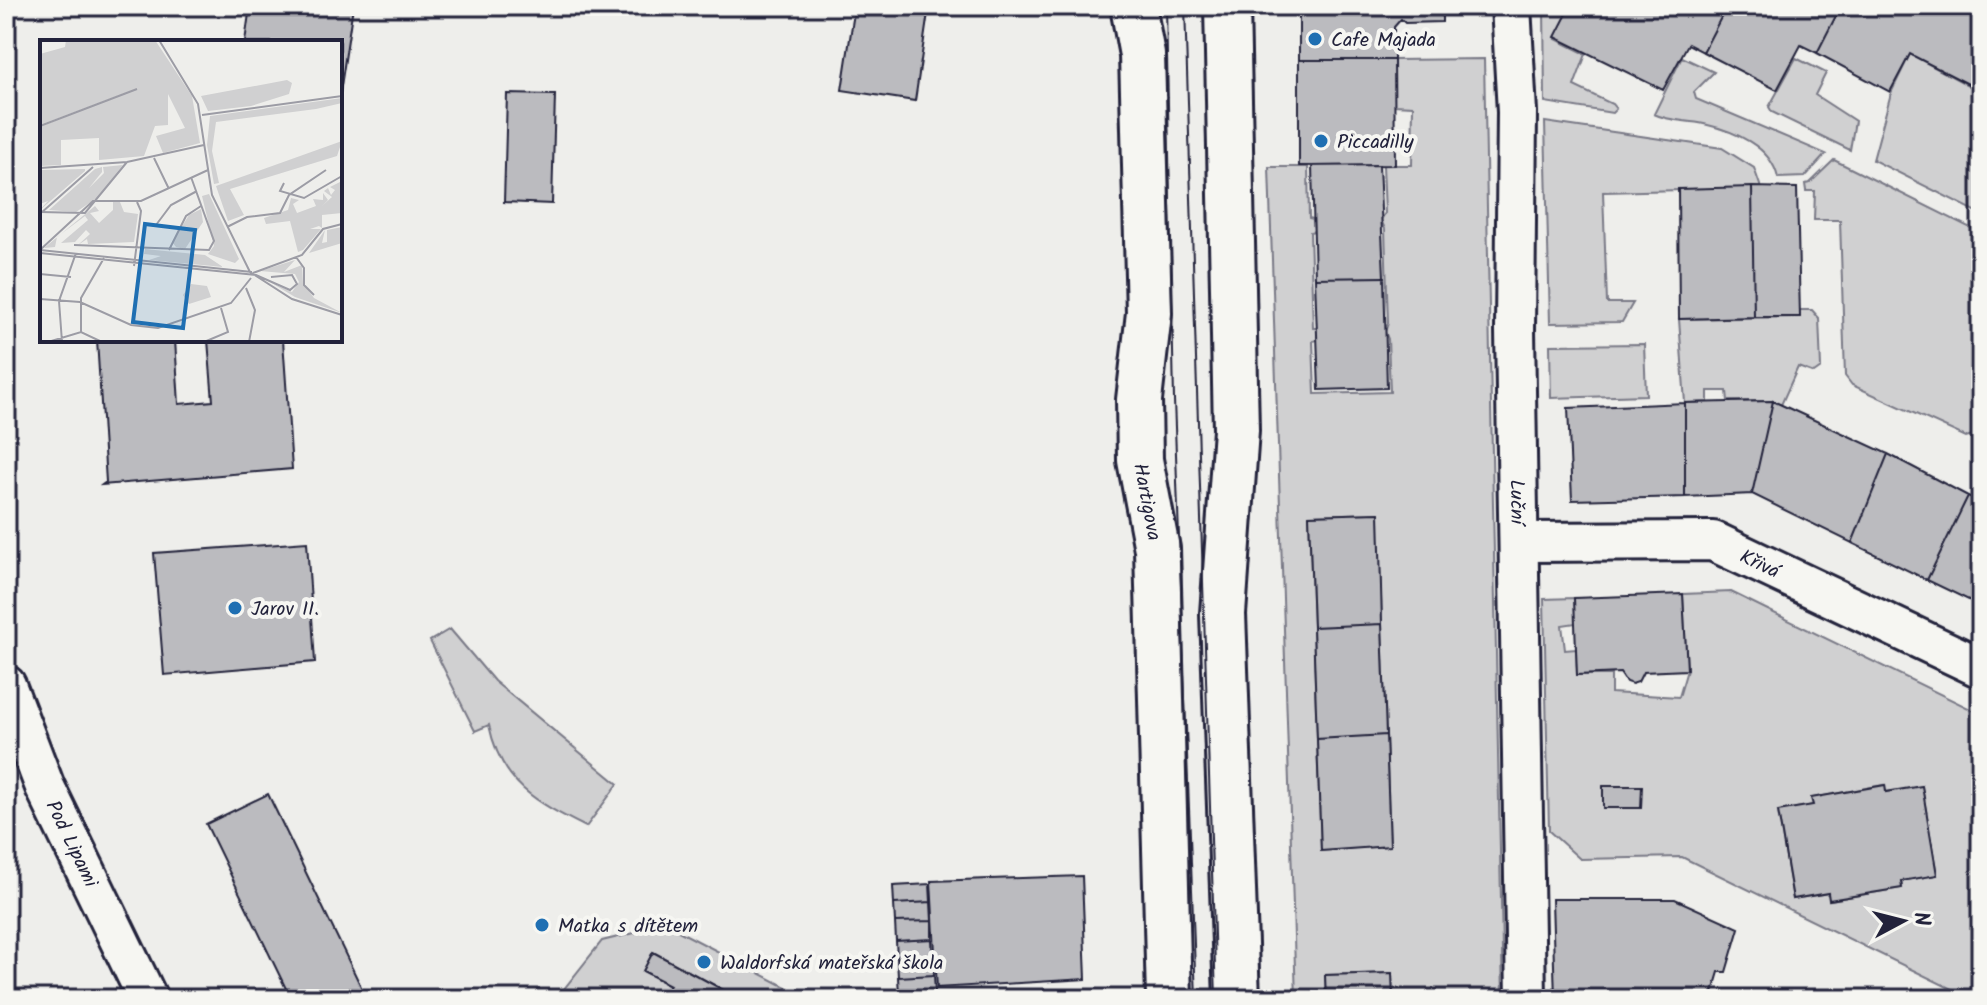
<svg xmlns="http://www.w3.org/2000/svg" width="1987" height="1005" font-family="Kalam,sans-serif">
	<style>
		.green { fill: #d0d0d1; stroke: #797986; stroke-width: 2; fill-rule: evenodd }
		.building { fill: #bbbbbf; stroke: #22223b; stroke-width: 2 }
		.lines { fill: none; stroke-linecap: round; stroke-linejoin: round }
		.minor-casing { stroke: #22223b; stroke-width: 44 }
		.secondary-casing { stroke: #22223b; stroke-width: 50 }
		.minor { stroke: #f6f6f2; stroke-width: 38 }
		.secondary { stroke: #f6f6f2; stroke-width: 44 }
		.tram { stroke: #22223b; stroke-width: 2 }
		.poi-dot { fill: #1f6fb2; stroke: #f6f6f2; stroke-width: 3 }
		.labels { text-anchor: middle; stroke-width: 8; stroke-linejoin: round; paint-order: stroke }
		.poi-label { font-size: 20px; fill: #22223b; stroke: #f6f6f2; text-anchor: start }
		.street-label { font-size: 20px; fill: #22223b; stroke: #f6f6f2 }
		.inset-road { fill: none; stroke: #9c9ca5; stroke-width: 2 }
		.view { fill: #1f6fb2; fill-opacity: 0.15; stroke: #1f6fb2; stroke-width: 4 }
		.inset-edge { fill: none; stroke: #22223b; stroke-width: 4 }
	</style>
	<rect width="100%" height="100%" fill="#eeeeeb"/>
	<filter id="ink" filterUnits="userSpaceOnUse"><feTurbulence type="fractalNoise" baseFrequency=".0125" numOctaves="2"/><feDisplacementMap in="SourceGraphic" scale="16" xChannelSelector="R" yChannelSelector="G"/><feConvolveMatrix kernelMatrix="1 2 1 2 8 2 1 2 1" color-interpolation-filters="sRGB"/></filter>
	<g filter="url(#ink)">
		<path class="green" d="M1544,6H1573L1556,39L1586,54L1574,86L1612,104L1616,109L1612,113L1545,102Z
			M1910,54L1981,92V214L1873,160L1891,93Z
			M1682,57L1714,72L1694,92L1696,99L1826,154L1805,177L1778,178C1771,146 1734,131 1704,124C1687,120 1670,122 1654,114Z
			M1796,58L1826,73L1815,95L1855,121L1850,150L1772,112L1769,107Z
			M1484,59L1503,999H1393L1392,973L1325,975L1326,999H1296L1269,167H1308L1309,218L1313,219L1314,231L1310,232L1313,328H1317V340L1313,341L1315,394L1390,392L1388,339L1385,332L1388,323L1385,229L1381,220L1385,213L1383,165H1412L1413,106L1394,105V60ZM1378,513L1390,845L1321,851L1309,515Z
			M1545,122L1722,148L1754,168L1761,188L1603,192L1607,303H1633L1622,322L1550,323Z
			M1834,160L1981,233L1979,433L1966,437L1852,385L1845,376L1840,220H1814L1815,191H1806L1805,184L1810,183Z
			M1800,310H1812L1819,318L1821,368L1814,373L1798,367L1781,405L1773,401H1728L1727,391H1708V402L1685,403L1679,319L1799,317Z
			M1644,344L1646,395L1551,398L1550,345Z
			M1731,592L1981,714V999H1972L1682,857L1580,859L1549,831L1544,599L1574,598L1576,623L1562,625L1565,650L1576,649L1577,675H1611V693L1679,697L1687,670L1683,594ZM1884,785L1886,792L1922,787L1937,875L1901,881L1902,888L1830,900L1828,893L1793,899L1778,811L1813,805L1812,798ZM1603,786H1641V808H1603Z
			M450,629L494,681L618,784L586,827C536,802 501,784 489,725L475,731L430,641Z
			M667,925L809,999H740L653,952L643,971L670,985L663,999H556L602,941Z"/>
		<path class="building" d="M250,6H353L340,93V42H245Z
			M855,6H929L915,101L842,90Z
			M1299,6H1442V22L1405,23L1401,19L1394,27V60H1299Z
			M1571,6H1727L1703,52L1688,44L1663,90L1555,37Z
			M1727,6H1841L1817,53L1801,45L1777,90L1703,52Z
			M1841,6H1981V82L1978,89L1910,54L1890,92L1817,53Z
			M1299,60H1394L1395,165L1299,166Z
			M507,94L555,95L552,204L504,202Z
			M1379,165L1384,277L1315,278L1312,166Z
			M1752,187L1754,317L1679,319L1678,189Z
			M1752,187L1797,188L1800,317H1754Z
			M1384,277L1387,388L1319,390L1315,278Z
			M97,340H175L179,404L213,401L208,340H283L292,469L102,485L106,482Z
			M1773,401L1752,494L1685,497V403Z
			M1773,401L1888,454L1852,543L1752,494Z
			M1685,403V497L1572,500L1568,408Z
			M1888,454L1968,496L1927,580L1852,543Z
			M1968,496L1981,502V606L1927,580Z
			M1379,513L1382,624L1313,627L1309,515Z
			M307,542L315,662L164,675L154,553Z
			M1683,594L1687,670L1643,672L1638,682L1632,684L1626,682L1620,673L1577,675L1574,598Z
			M1382,624L1386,735L1317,739L1313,627Z
			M1386,735L1390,846L1321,851L1317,739Z
			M1885,785L1886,792L1922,786L1937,875L1901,881L1902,888L1829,900L1828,893L1793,899L1778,811L1813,805L1811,798Z
			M1603,786H1642L1641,808H1603Z
			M268,794L367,999H291L206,824Z
			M1082,876L1086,979L937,988L931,881Z
			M930,884L931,902L894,904L893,886Z
			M1552,899H1675L1739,928L1726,972H1719L1711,999H1555Z
			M931,902L932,921L895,922L894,904Z
			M932,921V939L896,941L895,922Z
			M932,939L933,957L897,958L896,941Z
			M653,952L740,999H663L670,985L643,971Z
			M933,957L934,975L898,977L897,958Z
			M1392,973L1393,999H1326L1325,975Z
			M934,975L935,993L899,995L898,977Z"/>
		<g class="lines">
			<g class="minor-casing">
				<g id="minor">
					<path id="s1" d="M1511,6L1517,112L1515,330L1526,999"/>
					<path id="s2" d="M1521,542L1713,541L1981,668"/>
					<path id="s3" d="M6,685L45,787L148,999"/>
				</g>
			</g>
			<g class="secondary-casing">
				<g id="secondary">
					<path id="s4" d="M1133,6L1142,55L1149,313L1139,400L1140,460L1157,549L1169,999"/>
					<path d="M1227,6L1236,430L1223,614L1237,999"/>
				</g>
			</g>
			<use href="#minor" class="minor"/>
			<use href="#secondary" class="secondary"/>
			<path class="tram" d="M1166,6L1174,400L1196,999
				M1185,6L1216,999"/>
		</g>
	</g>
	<g class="poi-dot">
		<circle cx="1315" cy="39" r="8"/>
		<circle cx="1321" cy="141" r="8"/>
		<circle cx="235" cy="608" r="8"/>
		<circle cx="542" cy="925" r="8"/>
		<circle cx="704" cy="962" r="8"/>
	</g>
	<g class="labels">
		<g class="poi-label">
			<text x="1331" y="46">Cafe Majada</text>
			<text x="1337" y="148">Piccadilly</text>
			<text x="251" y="615">Jarov II.</text>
			<text x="558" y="932">Matka s dítětem</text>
			<text x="720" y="969">Waldorfská mateřská škola</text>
		</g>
		<g class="street-label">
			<text dy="7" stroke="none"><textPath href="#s4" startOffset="498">Hartigova</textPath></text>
			<text dy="7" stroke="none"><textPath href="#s1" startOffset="496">Luční</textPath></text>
			<text dy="7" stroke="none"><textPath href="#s2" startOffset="244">Křivá</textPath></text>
			<text dy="7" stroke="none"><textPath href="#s3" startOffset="172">Pod Lipami</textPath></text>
		</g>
	</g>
	<g transform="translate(40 40)">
		<rect width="302" height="302" fill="#eeeeeb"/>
		<path d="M26,0H115L152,56L160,103L123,113L116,96L145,88L128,54V85L115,86L104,116L59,120V98L21,100V125L0,126V87L98,48L0,85V14L25,7ZM247,40L252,43L249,54L211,66L168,71L161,56ZM302,58V63L276,69L176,82L172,111L179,143L174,144L167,105L170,76ZM302,101L297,116L190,149L204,175L188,181L176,146ZM83,125L57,158L36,172L9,170L55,129L62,127V132L49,148L64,133L63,127ZM45,129V131L0,170L8,161L0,164V130ZM300,142L302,173L282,175V188L279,186L270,189H281L263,210L258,212L250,181L226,184L224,178L248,170L251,158L259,160L253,164L257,173L276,166L273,159L283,160V153L288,160L282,166L292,157L284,151L288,148L291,155L295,150L290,147ZM169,154L199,219L195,223L168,214L174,206L162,156ZM73,162H80L84,172L98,174L94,202L48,204L47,199L38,205L50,194L46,190L35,202L21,203L48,180L45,176L17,197L15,207L4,208L55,166L59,171L50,173L59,183L73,170ZM161,169L163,182L145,209L136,207L132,202L149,175ZM302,187V203L269,213L285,190L282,203L287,202V190ZM105,209L165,215L183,227L109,220L121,216L104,214ZM255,220L244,232L262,225L263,243L274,258L302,273L255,257L230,242L252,252L259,242L255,234L220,231ZM151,244L167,246L171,257L149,264L143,255Z" fill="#d0d0d1"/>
		<path class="inset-road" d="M119,0L158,64L172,155L210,232L252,259L302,275M162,75L302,56M0,86L97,49M114,118L129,149M0,128L87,122L164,105M244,143L240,151L264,158L302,136M0,172L45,173L87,122M1,173L53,127M116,185L131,165L157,151M187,187L207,177L240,173L249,155L286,130M34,205L169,210L174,201L151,137M0,210L53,161H101L168,130M0,210L212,232M129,210L146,176L161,166M0,213L216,235L250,250L257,244L252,235L231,237M256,217L264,228V245L274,255M94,226L101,171L97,162M213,233L262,215L283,189L302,184M0,234L31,237M206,248L215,270L209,302M0,259L40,262L91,285L118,288L191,263L211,238M41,292V258L64,218M8,302L41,292L62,302M22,302L19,261L36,213M164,302L188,292L181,268"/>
		<path class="view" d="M105,184L155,190L143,288L93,282Z"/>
		<rect width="302" height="302" class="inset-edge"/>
	</g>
	<rect width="1987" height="1005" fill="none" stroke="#f6f6f2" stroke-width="32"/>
	<rect x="16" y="16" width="1955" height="973" fill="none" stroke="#22223b" stroke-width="3" filter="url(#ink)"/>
	<g transform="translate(1903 921) rotate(83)" stroke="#f6f6f2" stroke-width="6" paint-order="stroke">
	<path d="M0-6L14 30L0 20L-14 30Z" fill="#22223b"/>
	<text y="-12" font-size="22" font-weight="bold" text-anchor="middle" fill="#22223b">N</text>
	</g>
</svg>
